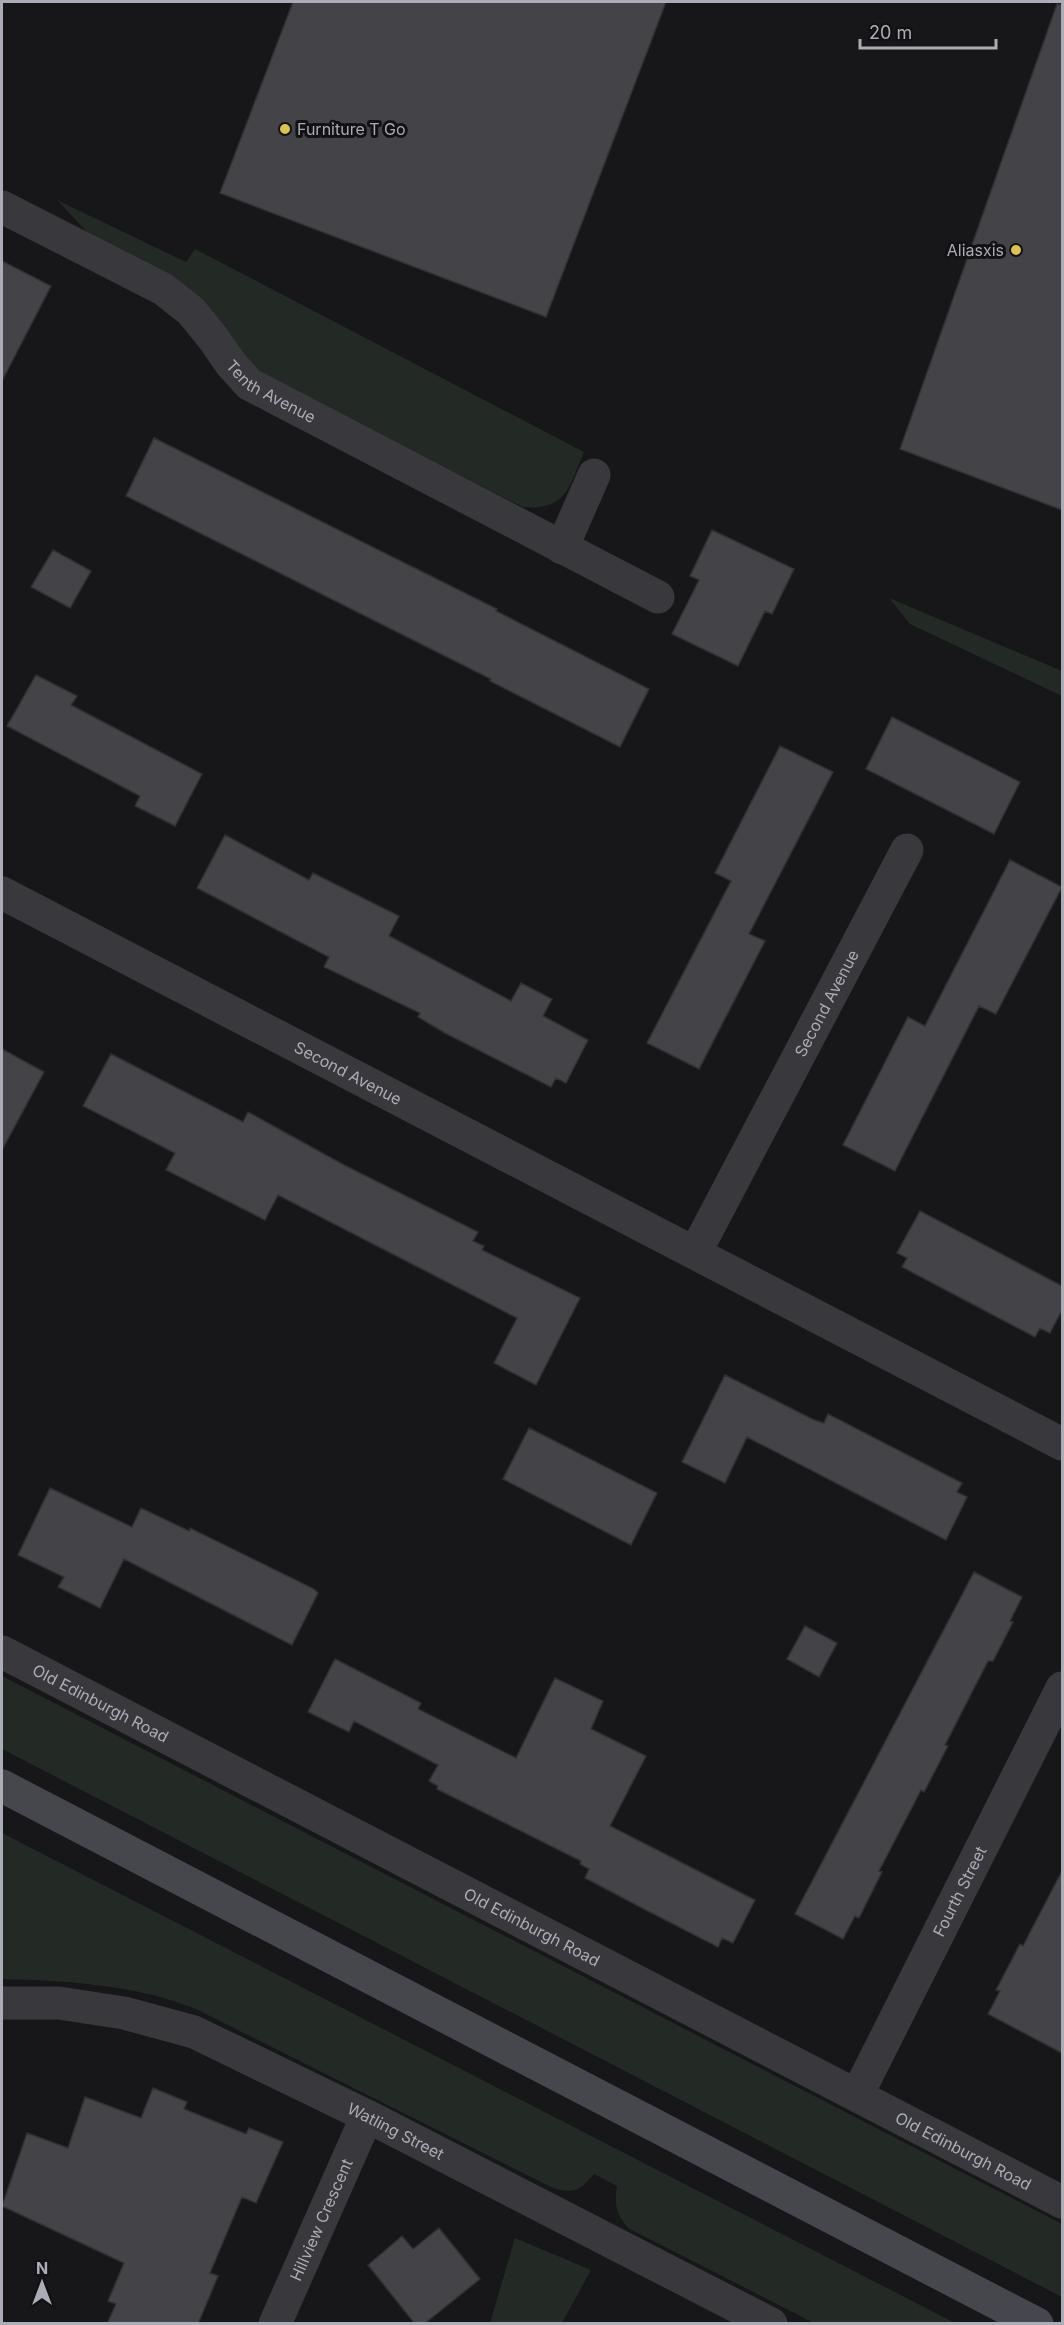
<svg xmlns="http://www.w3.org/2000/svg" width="1064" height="2325" font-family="Inter,sans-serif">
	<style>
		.green { fill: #232a25 }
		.building { fill: #444448; stroke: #313134; stroke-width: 1.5 }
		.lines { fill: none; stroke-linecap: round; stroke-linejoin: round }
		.minor { stroke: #38383d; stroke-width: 33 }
		.secondary { stroke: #46474c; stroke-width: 33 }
		.poi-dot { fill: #ddc349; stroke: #121113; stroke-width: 2 }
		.labels { text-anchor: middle; stroke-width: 6; stroke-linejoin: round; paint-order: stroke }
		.poi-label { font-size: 16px; fill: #aaacb6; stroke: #121113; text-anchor: start }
		.street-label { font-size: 16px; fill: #aaacb6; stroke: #121113 }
	</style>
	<rect width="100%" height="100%" fill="#171618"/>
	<path class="green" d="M57,200L186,262L195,249L584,452C569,486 567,511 523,507L265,376L99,245Z
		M889,598L1062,671V696L910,624Z
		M2,1676L1062,2224V2297L2,1749Z
		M2,1833L955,2323H814L628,2228C616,2213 614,2205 617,2186L594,2174C580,2191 574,2194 553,2188L198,2010C182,2004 166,1998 149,1994C101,1983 51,1980 2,1979Z
		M515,2238L591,2270L562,2323H490Z"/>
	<path class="building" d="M293,2H666L546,317L220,193Z
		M1057,4L1062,5V510L900,449Z
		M2,261L51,286L2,381Z
		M154,438L497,609L496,611L649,689L620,747L490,681L491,679L126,496Z
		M712,530L794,569L772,614L765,611L738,666L672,634L699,580L690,576Z
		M53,550L91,571L70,608L31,587Z
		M36,675L77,696L71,705L202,774L175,826L135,806L140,796L7,726Z
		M892,717L1020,782L994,834L866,769Z
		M780,746L833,772L749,934L765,941L699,1069L647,1043L731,881L715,873Z
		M225,835L309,880L313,873L399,916L389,936L511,1001L521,983L552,999L543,1016L588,1040L566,1083L556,1078L551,1087L445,1033L418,1017L420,1013L324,967L329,957L197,888Z
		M1010,860L1062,887L996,1014L979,1006L895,1171L843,1145L908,1017L925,1026Z
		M2,1049L44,1072L2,1150Z
		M111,1054L243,1122L248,1112L344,1165L478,1232L473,1241L484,1246L482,1250L580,1298L536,1385L494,1363L517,1318L278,1195L265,1220L166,1170L175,1153L83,1106Z
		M920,1211L1062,1286V1310L1050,1333L1040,1328L1035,1337L902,1267L907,1258L897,1253Z
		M725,1375L814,1420L824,1423L828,1414L962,1483L957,1492L967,1497L946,1540L747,1437L725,1483L682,1462Z
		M529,1428L657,1493L631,1545L503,1479Z
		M50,1488L132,1527L141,1508L189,1531L190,1528L314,1589L318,1593L292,1645L124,1559L100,1608L58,1587L64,1577L18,1555Z
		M974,1572L1022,1597L1010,1621L1013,1622L993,1661H988L945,1745L948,1746L924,1792L921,1790L879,1871L882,1872L859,1918L855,1916L843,1939L795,1914Z
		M805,1626L837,1643L819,1677L787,1659Z
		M335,1659L421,1703L418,1709L516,1758L555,1678L603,1701L591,1729L646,1756L610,1826L755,1900L733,1943L722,1938L718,1947L642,1908L585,1878L589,1869L580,1864L581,1861L437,1789L438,1786L429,1781L438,1765L354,1721L349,1732L308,1712Z
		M1062,1871V2053L988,2014L1000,1991L996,1990L1020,1944L1023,1946Z
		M153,2088L187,2102L184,2109L246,2134L249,2128L283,2142L256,2203L242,2197L210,2273L218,2276L198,2324H107L116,2304L108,2301L124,2263L2,2206L27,2133L68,2148L85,2097L141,2118Z
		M439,2228L480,2279L424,2324H415L368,2265L402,2236L413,2249Z"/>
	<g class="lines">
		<g class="minor">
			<path id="s1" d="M2,207L163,289L191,311L213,338L231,364L249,384L658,597"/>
			<path d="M562,548L594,475"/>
			<path id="s2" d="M2,893L1062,1444"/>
			<path id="s3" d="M696,1251L907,850"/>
			<path id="s4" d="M2,1652L1062,2202"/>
			<path id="s5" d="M2,2003H59L124,2013L194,2032L367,2116L771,2324"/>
			<path id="s6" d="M857,2095L1062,1688"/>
			<path id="s7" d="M275,2324L367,2116"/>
		</g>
		<path class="secondary" d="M2,1786L1037,2324"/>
	</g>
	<g class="poi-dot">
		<circle cx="285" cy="129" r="6"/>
		<circle cx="1016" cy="250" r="6"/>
	</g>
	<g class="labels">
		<g class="poi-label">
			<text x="297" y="135">Furniture T Go</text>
			<text x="1004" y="256" text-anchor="end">Aliasxis</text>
		</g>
		<g class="street-label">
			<text dy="6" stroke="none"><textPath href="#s1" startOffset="332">Tenth Avenue</textPath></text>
			<text dy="6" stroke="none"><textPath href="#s3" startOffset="280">Second Avenue</textPath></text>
			<text dy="6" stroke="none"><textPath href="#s2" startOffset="390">Second Avenue</textPath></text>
			<text dy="6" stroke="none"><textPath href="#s4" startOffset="111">Old Edinburgh Road</textPath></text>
			<text dy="6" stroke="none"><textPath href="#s6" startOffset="228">Fourth Street</textPath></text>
			<text dy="6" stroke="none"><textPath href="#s4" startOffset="597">Old Edinburgh Road</textPath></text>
			<text dy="6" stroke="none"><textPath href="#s5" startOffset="420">Watling Street</textPath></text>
			<text dy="6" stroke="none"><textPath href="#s4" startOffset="1083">Old Edinburgh Road</textPath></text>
			<text dy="6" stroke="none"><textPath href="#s7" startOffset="114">Hillview Crescent</textPath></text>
		</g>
	</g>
	<rect width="1064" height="2325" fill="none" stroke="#aaacb6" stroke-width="6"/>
	<g transform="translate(42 2283)" stroke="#121113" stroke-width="4.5" paint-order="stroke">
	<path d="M0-4.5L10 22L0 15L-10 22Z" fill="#aaacb6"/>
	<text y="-9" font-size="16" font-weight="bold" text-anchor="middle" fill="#aaacb6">N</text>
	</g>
	<path d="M860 39v9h136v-9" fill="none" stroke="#aaacb6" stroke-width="3"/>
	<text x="869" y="39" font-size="18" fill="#aaacb6" stroke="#121113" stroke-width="4.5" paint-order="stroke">20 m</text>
</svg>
